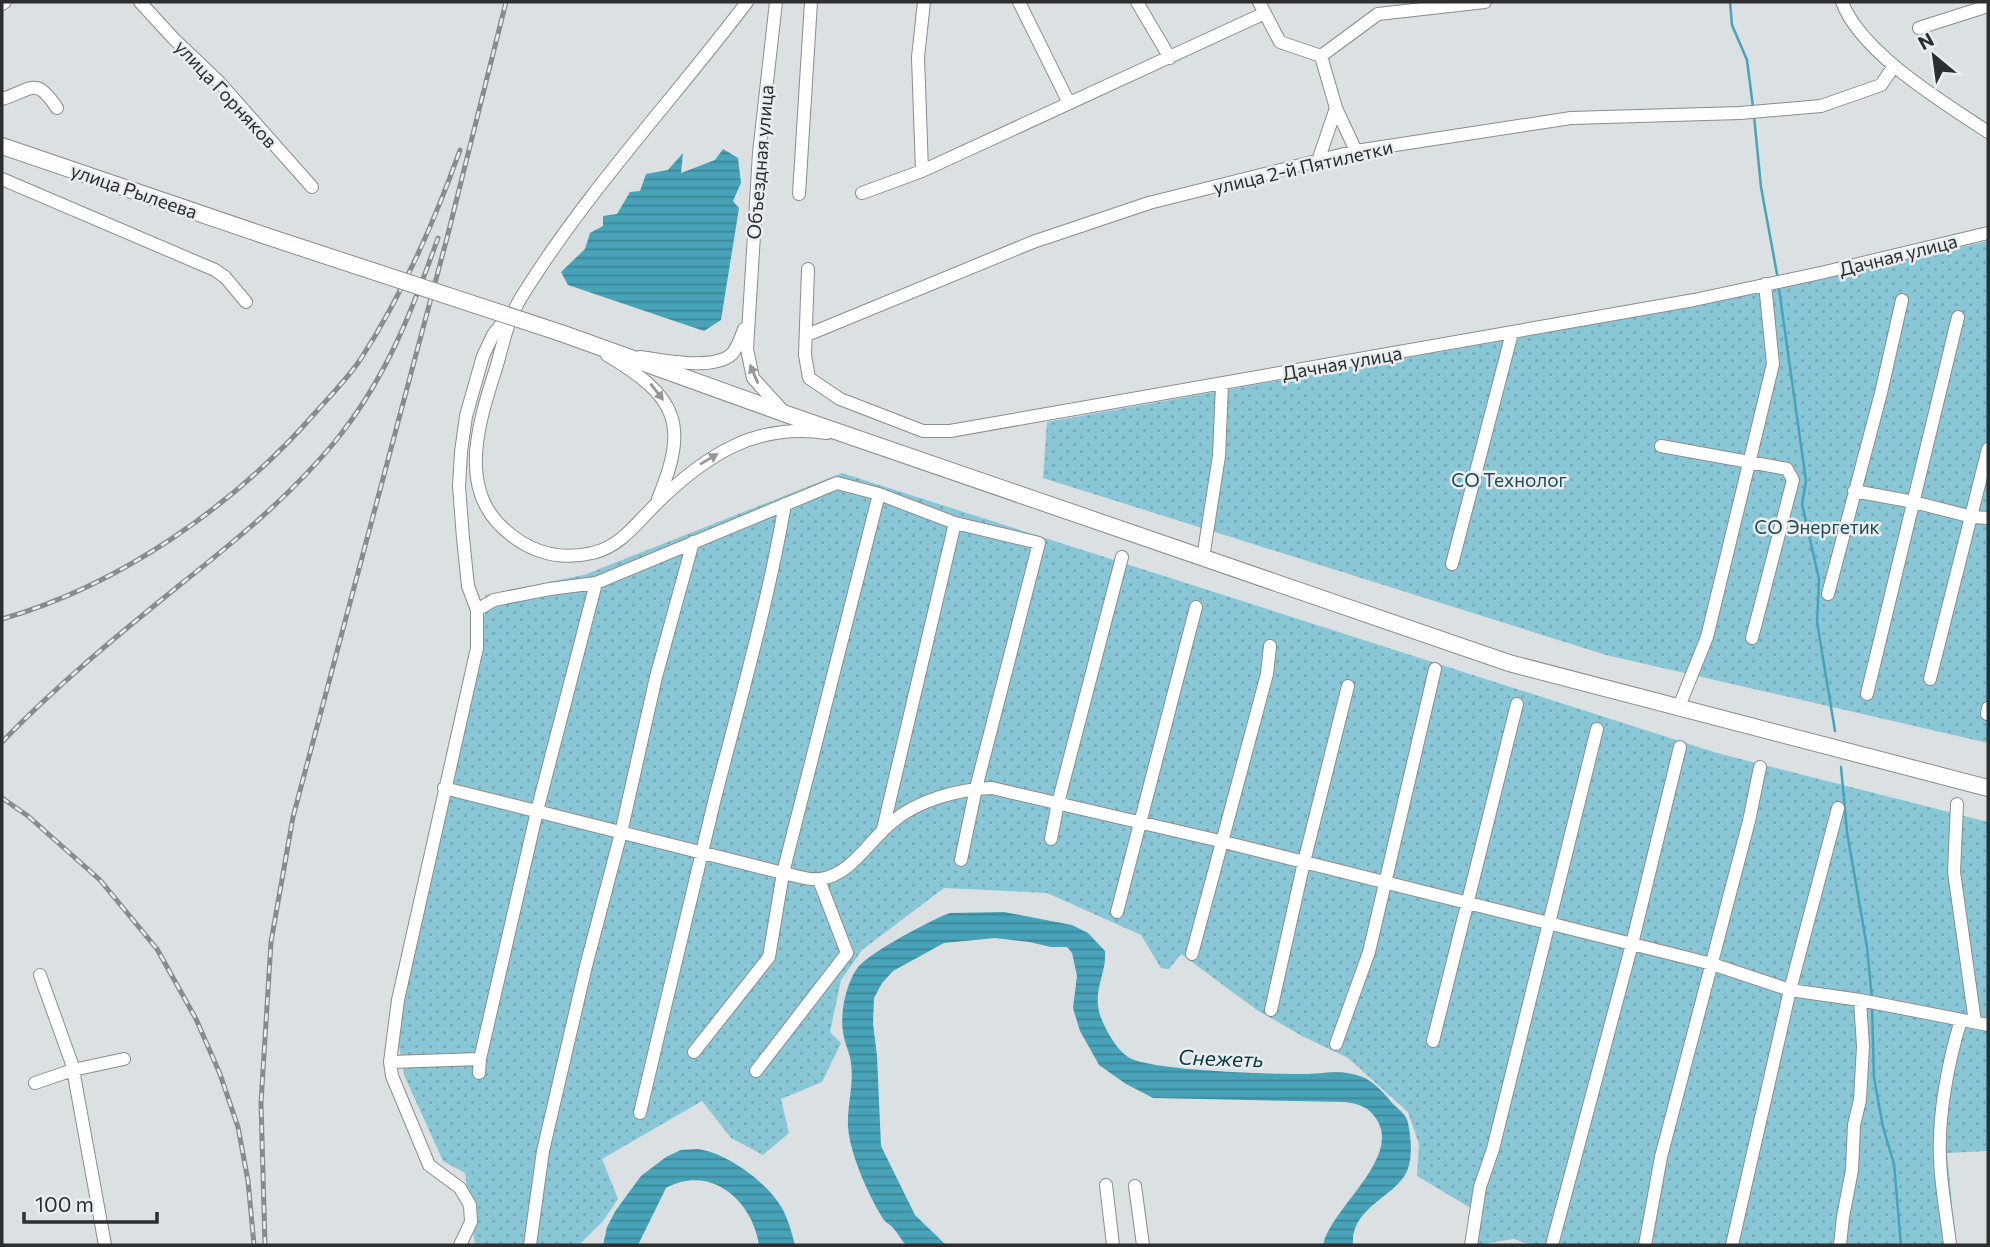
<svg xmlns="http://www.w3.org/2000/svg" width="1990" height="1247" font-family="Commissioner,sans-serif">
	<style>
		.green { fill: url(#green-dots) }
		.water { fill: url(#water-rules) }
		.lines { fill: none; stroke-linecap: round; stroke-linejoin: round }
		.stream { stroke: #48a3b8; stroke-width: 2.5 }
		.minor-casing { stroke: #888d8e; stroke-width: 14 }
		.major-casing { stroke: #888d8e; stroke-width: 18 }
		.minor { stroke: #fff; stroke-width: 12 }
		.major { stroke: #fff; stroke-width: 16 }
		.rail-casing { stroke: #888b8d; stroke-width: 5 }
		.rail { stroke: #e8eeef; stroke-width: 2.5; stroke-dasharray: 8; stroke-linecap: butt }
		.major-bridge-casing { stroke: #888d8e; stroke-width: 18; stroke-linecap: butt }
		.major-bridge { stroke: #fff; stroke-width: 16 }
		.oneway { fill: #969697 }
		.labels { text-anchor: middle; stroke-width: 5; stroke-linejoin: round; paint-order: stroke }
		.street-label { font-size: 19px; fill: #2c2e2f; stroke: #e8eeef }
		.park-label { font-size: 19px; fill: #224a54; stroke: #e8eeef }
		.water-label { font-size: 21px; font-style: italic; fill: #08343d; stroke: #e8eeef }
	</style>
	<defs>
		<pattern id="green-dots" width="8" height="8" patternUnits="userSpaceOnUse" patternTransform="scale(1.75)"><rect width="8" height="8" fill="#89c7d7"/><path d="M2 2h.1M6 6h.1" fill="none" stroke="#76abb9" stroke-width="1.8" stroke-linecap="round"/></pattern>
		<pattern id="water-rules" width="6" height="5" patternUnits="userSpaceOnUse" patternTransform="scale(1.75)"><rect width="6" height="5" fill="#48a3b8"/><path d="M0 2.5h6" fill="none" stroke="#3c8596"/></pattern>
	</defs>
	<rect width="100%" height="100%" fill="#dbe0e2"/>
	<path class="green" d="M1988,241V743L1606,655L1043,478L1047,422L1697,306Z
		M842,473L1717,753L1988,822V1151L1947,1153L1956,1245H1531L1514,1239L1476,1245L1479,1213L1417,1176L1419,1144L1408,1112L1348,1058L1302,1036L1257,1010L1181,954L1169,969L1161,968L1141,935L1047,893L944,888L862,950L841,980L830,1032L841,1043L822,1082L781,1099L789,1133L763,1155L731,1138L702,1101L602,1159L618,1199L603,1221L579,1245H475L465,1173L443,1161L404,1075L395,1024L483,651L485,595L584,575Z"/>
	<path class="water" d="M723,149L738,158L741,183L733,201L739,208L721,320L704,331L568,285L561,272L585,249L590,233L603,226V216L617,214L630,192L640,191L646,174L668,170L683,153L681,173L715,160Z
		M1004,912L1072,925L1088,933L1105,951C1107,975 1091,990 1101,1018C1107,1032 1116,1049 1128,1057C1149,1071 1272,1074 1302,1074C1326,1074 1342,1068 1365,1078C1376,1084 1384,1093 1392,1103C1398,1109 1407,1115 1408,1123C1411,1137 1413,1157 1407,1171C1396,1197 1350,1207 1353,1245H1323C1331,1208 1401,1159 1377,1120C1369,1107 1360,1104 1345,1102L1153,1098L1126,1084L1099,1065L1080,1031L1073,1008L1077,976L1072,953L1067,947H1051L1029,942L995,938L944,943L893,971L882,983L874,998L873,1023L877,1056L881,1146L915,1215L946,1245H906C901,1240 898,1233 893,1228C890,1224 884,1222 882,1217C868,1194 850,1154 848,1127C847,1105 854,1085 851,1063C850,1053 846,1047 844,1037C839,1017 845,987 856,970C866,954 923,925 942,916L950,913Z
		M697,1149C726,1152 768,1183 782,1208C788,1219 792,1233 795,1245H759C752,1200 711,1164 666,1188L638,1245H603L607,1227L616,1210L641,1176L666,1157L681,1150Z"/>
	<g class="lines">
		<path class="stream" d="M1730,2L1732,25L1747,60L1753,107
			M1754,116L1761,187L1777,274
			M1779,289L1806,481L1802,504L1819,579L1817,622L1835,731
			M1841,767L1847,832L1867,947L1872,999
			M1872,1006L1874,1078L1883,1127L1894,1164L1901,1245"/>
		<g class="minor-casing">
			<path id="minor" d="M140,2L173,38L218,81L312,187
				M747,2C673,100 587,191 522,296C509,316 503,343 497,365C482,413 458,479 497,522C522,549 555,562 592,553C621,547 638,521 658,502C706,455 757,422 827,433
				M776,2L759,153L747,349L753,378L784,412
				M1019,2L1069,103
				M1137,2L1170,58
				M1259,2L1280,42L1321,56L1378,14L1485,2
				M1842,2C1861,53 1943,102 1988,132
				M2,4L5,2
				M1919,28L1988,6
				M1321,56L1336,108L1356,151
				M2,99C32,90 35,75 57,108
				M1318,161L1336,108
				M922,171L918,57L924,2
				M2,179L215,270L225,277L246,302
				M862,193L922,171L1265,13
				M799,194L811,2
				M808,269L805,355L809,378L840,399L923,431H950L1694,300L1825,272L1988,233
				M807,335L1033,242L1149,203L1356,151L1571,118L1740,113L1821,106L1881,85L1894,66
				M607,355C676,396 690,423 658,499
				M640,357C663,360 713,371 732,354C738,347 741,337 744,329
				M1661,446L1787,469L1793,480L1752,638
				M1854,491L1914,502L1972,517L1988,518
				M1203,558L1219,456L1222,385
				M1452,564L1512,333
				M1828,594L1881,393L1902,300
				M477,610L494,600L550,589L596,583L837,483L879,494L955,523L1039,543L976,788L961,860
				M1930,679L1988,449
				M1867,694L1958,317
				M1678,709L1707,637L1773,364L1765,284
				M1987,714L1988,708
				M444,788L783,873C794,875 809,881 820,879C851,875 869,841 891,823C917,800 959,789 992,788L1220,841L1712,964L1790,990L1860,1000L1988,1025
				M1957,804L1954,872L1975,1022
				M883,829L955,523
				M1051,839L1058,803L1122,557
				M1117,912L1196,607
				M1192,954L1267,674L1270,646
				M40,975L72,1064L105,1245
				M1271,1010L1304,862L1348,686
				M1433,1041L1517,704
				M1336,1044L1369,952L1435,669
				M694,1052L769,957L783,873L879,494
				M390,1062L480,1059
				M756,1071L847,953L819,880
				M479,1073L480,1059L537,811L596,583
				M35,1083L73,1070L124,1059
				M640,1113C665,1008 689,903 715,798C740,701 768,603 785,504
				M1106,1185L1113,1245
				M1135,1186L1143,1245
				M460,1245L471,1222L470,1205L460,1188L429,1165L392,1076L390,1062L398,1000L477,648V610L468,586L463,538L459,486L461,452L466,416L483,356L493,335L510,313
				M530,1245L543,1151L586,966L621,833L656,677L693,542
				M1471,1245L1480,1187L1493,1149L1597,729
				M1552,1245L1632,944L1680,747
				M1645,1245L1661,1157L1749,821L1760,767
				M1732,1245L1790,990L1838,808
				M1840,1245L1843,1217L1852,1170L1854,1125L1860,1100L1863,1046L1860,1000
				M1950,1245C1947,1217 1941,1188 1940,1159C1938,1115 1948,1062 1961,1020"/>
		</g>
		<g class="major-casing">
			<path id="major" d="M2,146L266,236
				M561,333L786,414L1509,663L1988,788"/>
		</g>
		<use href="#minor" class="minor"/>
		<use href="#major" class="major"/>
		<g class="rail-casing">
			<path id="rail" d="M2,619C121,585 235,505 316,412C331,395 347,379 360,360C403,294 434,223 460,150
				M2,742C57,685 119,634 181,584C235,541 288,498 333,444C385,381 411,314 438,238
				M2,798L28,816L100,880L157,949L196,1019L220,1074L238,1127L248,1181L254,1245
				M265,1245L261,1103L271,942L293,817L447,238L506,2"/>
		</g>
		<use href="#rail" class="rail"/>
		<g class="major-bridge-casing">
			<path id="major-bridge" d="M266,236L561,333"/>
		</g>
		<use href="#major-bridge" class="major-bridge"/>
	</g>
	<defs><path id="oneway-solid" d="M-6-.8H1V-3.2L6.5 0L1 3.2V.8H-6Z" transform="scale(1.75)"/></defs>
	<g class="oneway">
		<use href="#oneway-solid" transform="translate(754 374) rotate(-113)"/>
		<use href="#oneway-solid" transform="translate(657 392) rotate(52)"/>
		<use href="#oneway-solid" transform="translate(709 459) rotate(-31)"/>
	</g>
	<g class="labels">
		<g class="street-label">
			<text transform="translate(226 94) rotate(47)" y="7">улица Горняков</text>
			<text transform="translate(760 162) rotate(-85)" y="7">Объездная улица</text>
			<text transform="translate(1303 167) rotate(-13)" y="7">улица 2-й Пятилетки</text>
			<text transform="translate(134 191) rotate(19)" y="7">улица Рылеева</text>
			<text transform="translate(1898 255) rotate(-14)" y="7">Дачная улица</text>
			<text transform="translate(1342 363) rotate(-10)" y="7">Дачная улица</text>
		</g>
		<g class="park-label">
			<text x="1509" y="487">СО Технолог</text>
			<text x="1817" y="534">СО Энергетик</text>
		</g>
		<g class="water-label">
			<text transform="translate(1221 1059) rotate(2)" y="7">Снежеть</text>
		</g>
	</g>
	<rect width="1990" height="1247" fill="none" stroke="#2c2e2f" stroke-width="7"/>
	<g transform="translate(1934 56) rotate(331)" stroke="#e8eeef" stroke-width="5" paint-order="stroke">
	<path d="M0-5L12 26L0 18L-12 26Z" fill="#2c2e2f"/>
	<text y="-10" font-size="19" font-weight="bold" text-anchor="middle" fill="#2c2e2f">N</text>
	</g>
	<path d="M24 1212v10h133v-10" fill="none" stroke="#2c2e2f" stroke-width="3.5"/>
	<text x="35" y="1212" font-size="21" fill="#2c2e2f" stroke="#e8eeef" stroke-width="5" paint-order="stroke">100 m</text>
</svg>
